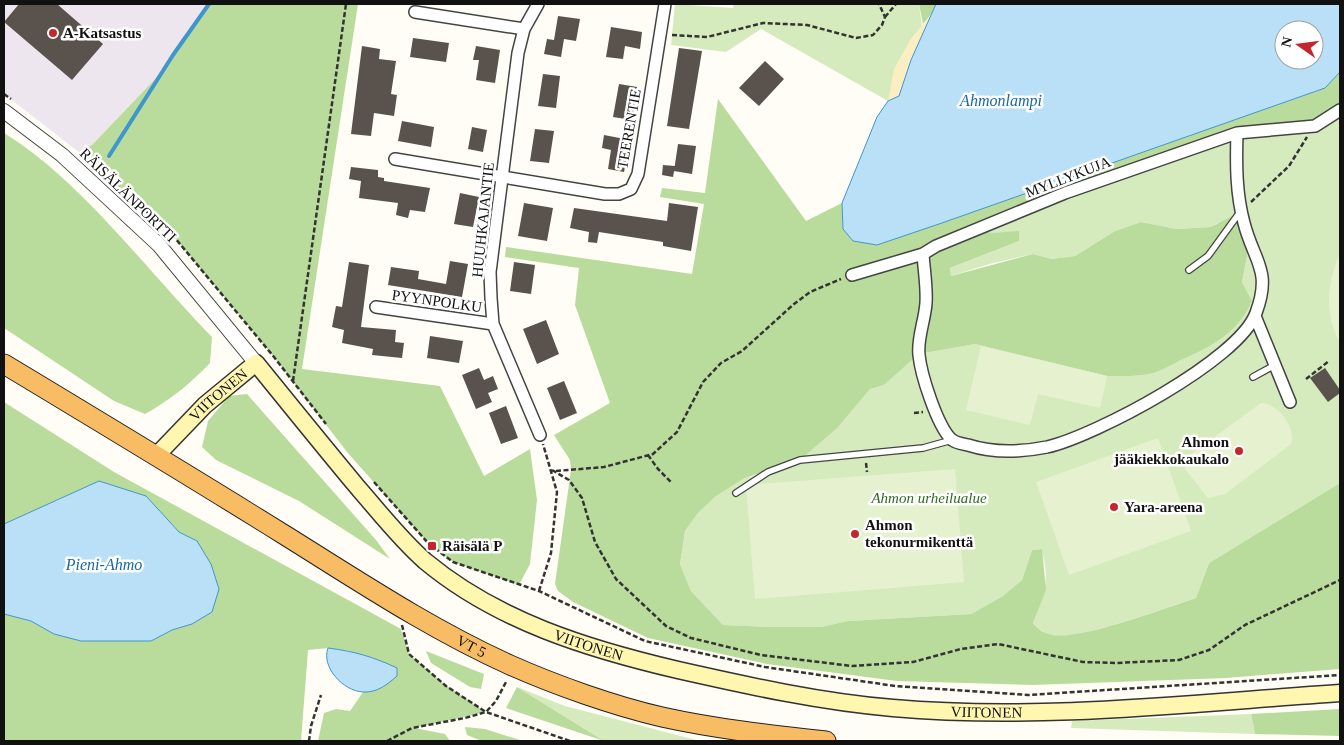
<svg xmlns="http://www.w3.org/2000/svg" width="1344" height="745" font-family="'Times New Roman',serif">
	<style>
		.industrial { fill: #eee6ef }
		.green { fill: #d5ebbd }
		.forest { fill: #b9dc9c }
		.sand { fill: #fbeec1 }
		.pitch { fill: #e6f2cf }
		.water { fill: #b9e0f7; stroke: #3f96cf; fill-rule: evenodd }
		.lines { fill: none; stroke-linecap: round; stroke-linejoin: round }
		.stream { stroke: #3f96cf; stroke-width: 4 }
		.building { fill: #5a524d }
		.service-casing { stroke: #444; stroke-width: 8 }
		.minor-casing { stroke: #444; stroke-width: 14 }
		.tertiary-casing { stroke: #444; stroke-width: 16 }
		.secondary-casing { stroke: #333; stroke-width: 19 }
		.trunk-casing { stroke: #222; stroke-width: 21 }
		.path { stroke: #333; stroke-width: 2.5; stroke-dasharray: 5 2.5; stroke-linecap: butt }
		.service { stroke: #fff; stroke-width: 5.5 }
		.minor { stroke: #fff; stroke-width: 11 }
		.tertiary { stroke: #fff; stroke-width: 14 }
		.secondary { stroke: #fff6b0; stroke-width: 16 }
		.trunk { stroke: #f7bc64; stroke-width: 19 }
		.poi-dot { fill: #c4262e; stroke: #fff; stroke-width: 2 }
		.labels { text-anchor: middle; stroke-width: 5; stroke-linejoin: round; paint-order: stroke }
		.poi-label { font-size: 15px; font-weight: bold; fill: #111; stroke: #fff; text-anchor: start }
		.street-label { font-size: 15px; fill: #111; stroke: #fff }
		.park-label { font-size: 15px; font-style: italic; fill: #2f6b1f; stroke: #fff }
		.water-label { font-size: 16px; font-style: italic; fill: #1768a6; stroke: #fff }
	</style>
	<rect width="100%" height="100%" fill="#fffdf5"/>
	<path class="industrial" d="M4,4H209L156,78L93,144L80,153L4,94Z"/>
	<path class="green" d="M675,4L733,8L734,4H919L923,34L899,96L888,101L761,29L726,52L671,45Z
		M1340,110V483L1209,563L1196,598C1166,607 1079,641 1052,635C1043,633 1039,629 1033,623C1044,594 1051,580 1041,549L1032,550L1022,580L1003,596L971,614L848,621L821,627H772L723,625L691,591L680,564L685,531L698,513L716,496L745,478L768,472L854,407L870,389L884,385L919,354L975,344L1107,376C1123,376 1139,377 1154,373C1162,370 1171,365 1179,361C1209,348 1238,334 1252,301L1242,282L1248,251L1241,211L1211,227L1177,229L1141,222L1115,231L1075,256L1052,259L1033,254L989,264L951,276L950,268L1019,241L1018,232L992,233L977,229L1237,133Z
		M517,687L565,706L700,741H604Z
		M1251,714L1255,734L1071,728L1072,721Z"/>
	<path class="forest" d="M209,4H358L302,369L440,386L484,476L530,449L537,500L530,564L519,585L453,562L428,543L347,452L274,357L170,232L80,153L93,144L156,78Z
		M919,4H936L933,12L923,24Z
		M1340,72V110L1315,126L1237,133L978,229L992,233L1019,231V241L950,268L951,276L1033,254L1052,259L1075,256L1115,231L1141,222L1177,229L1211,227L1241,211L1248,251L1242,282L1252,301C1238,334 1209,348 1179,361C1171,365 1162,370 1154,373C1139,377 1123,376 1107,376L975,344L919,354L884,385L870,389L837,428L800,460L745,478L716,496L698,513L685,531L680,564L691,591L723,625L772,627H821L848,621L971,614L1003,596L1022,580L1032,550L1042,549L1046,590L1033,623C1039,630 1043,633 1053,635C1081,640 1165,608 1196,598L1209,563L1340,483V669L1226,678L1033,685L897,681L767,664L648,638L573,602L558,591L555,584L571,470L570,460L554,435L610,403L575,305L579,268L505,257L506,247L692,274L704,204L660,197L662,188L705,193L718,99L806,221L842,203L843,229L853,241L877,245L1325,88Z
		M4,133C81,180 148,272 212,337L210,363C190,384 170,400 145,414L114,401L4,328Z
		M247,394L376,540L390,559L299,501L216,460L202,447L208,421L229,396Z
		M4,402L114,472L401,629L409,654L444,684L486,712L414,728L445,734L450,741H318L324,713L336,709L350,711L363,692L384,687L350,651L328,648L308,650L301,741H4V614L31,621L55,634L81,641H151L172,630L192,624L197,541L179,532L146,496L99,481L4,524Z
		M426,651L484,674L481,689L470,687L431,663Z
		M517,687L604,741L506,708Z
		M1340,709V736L1255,734L1251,714Z
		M465,727L485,729L523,741H482L467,735Z"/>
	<path class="sand" d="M933,12L911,60L899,96L888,101L894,69L910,40Z"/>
	<path class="pitch" d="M1340,253V343C1324,314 1327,283 1340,253Z
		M981,346L1107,376L1100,408L1038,394L1030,425L966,410Z
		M1261,403C1278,403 1297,429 1291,444L1225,494L1208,498L1185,469L1187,457Z
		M1158,438L1191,531L1069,575L1036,482Z
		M955,469L964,582L755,599L746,485Z"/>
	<path class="water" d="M936,4H1340V72L1325,88L939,224L877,245L853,241L843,229L842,203L877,117L888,101L899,96L911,60ZM1284,30H1314V60H1284Z
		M99,481L146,496L179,532L197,541L211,564L219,589L212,612L192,624L172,630L151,641H81L54,634L31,621L4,614V524Z
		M328,648C353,651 374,657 397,668V676C388,684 377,693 363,692C343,691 321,667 328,648Z"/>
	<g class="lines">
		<path class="stream" d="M109,156L173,55L209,4"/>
	</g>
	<path class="building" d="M19,4H57L103,44L72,80L4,22Z
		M558,16L580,19L576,41L564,39L561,57L544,54L547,39L554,40Z
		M611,27L642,32L640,49L625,46L623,59L606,57Z
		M413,38L449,43L446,62L410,57Z
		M362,46L380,49L379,59L396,61L391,94L397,95L394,116L374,113L371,136L351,134Z
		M476,46L500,50L495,83L476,80L479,60H473Z
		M679,48L702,51L689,129L667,126Z
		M765,61L784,79L759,106L739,88Z
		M543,74L560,76L556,108L538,106Z
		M619,84L637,87L632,120L613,117Z
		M402,121L434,127L431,147L398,141Z
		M472,127L487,130L483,152L468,149Z
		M535,129L554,131L549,163L530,161Z
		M604,135L630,140L624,172L608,169L611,150L602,148Z
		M678,144L696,146L692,174L674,171Z
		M663,165L675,166L673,177L662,175Z
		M351,167L378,170V177L384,178V181L430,188L425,212L410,210L408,218L396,215L398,203L359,198L361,181L349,179Z
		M460,193L479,197L473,227L454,224Z
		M524,203L553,208L547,241L518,236Z
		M669,203L698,207L691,251L663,246V242L599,232L597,243L588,242L589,232L570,228L574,208L667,221Z
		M450,261L468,264L462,297L388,285L391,267L419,271L418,279L446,284Z
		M349,262L369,265L361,327L396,330L395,342L404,343L402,358L372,355L373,349L342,343L344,330L332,327L336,306L342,307Z
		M514,262L535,265L531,294L510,291Z
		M546,320L559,354L537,364L523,329Z
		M430,336L463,341L459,363L427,358Z
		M479,368L484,380L493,376L498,389L488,393L492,402L476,409L462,375Z
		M1325,368L1340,390V393L1328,402L1310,378Z
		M564,381L577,413L560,420L547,388Z
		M506,406L518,438L501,444L489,413Z"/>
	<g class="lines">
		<g class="service-casing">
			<path id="service" d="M1189,270L1208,256L1240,212
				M1253,377L1275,365
				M736,493L768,472L800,460L923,448L952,440"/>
		</g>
		<g class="minor-casing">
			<path id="minor" d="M538,4L524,29L518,53L490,272L491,298L493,324L540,435
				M415,12L524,29
				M395,159L605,194H619L631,189L638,174L665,4
				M923,254C924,270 927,287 926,303C925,320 917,338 919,355C921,375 937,425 951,439C955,443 963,444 968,445C993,453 1022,452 1047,447C1095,436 1239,360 1256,313C1272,270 1254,262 1244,223C1236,194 1236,164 1237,133
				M852,275L923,254L936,246L1065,193L1237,133L1315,126L1340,110
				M376,307L493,324
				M1255,316L1290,402"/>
		</g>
		<g class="tertiary-casing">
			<path id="tertiary" d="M4,111L62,155L159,245L256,363"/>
		</g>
		<g class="secondary-casing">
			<g id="secondary">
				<path id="s1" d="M157,455L205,405L256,363C290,405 324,447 359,489C380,513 401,540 425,561C497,621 588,649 678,670C749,686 821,702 893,708C1041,721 1192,703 1340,693"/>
			</g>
		</g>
		<g class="trunk-casing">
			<g id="trunk">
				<path id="s2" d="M4,364C97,420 190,476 283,534C357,580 430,629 510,665C555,685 614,706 662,717C716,729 771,735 826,741"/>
			</g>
		</g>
		<path class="path" d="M885,17L896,4
			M672,35L707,37L763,23L807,25L856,38L873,35L882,25L885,17L879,4
			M4,94L11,99
			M99,170L170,232L274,357L326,424
			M1251,202L1289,166L1307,137
			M1306,379L1329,361
			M293,381L346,4
			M914,413L923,412
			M648,455L658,469L671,482
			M866,463L867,472
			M552,470L569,480L582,498L595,542L616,579L666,626L691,638L761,655L852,666L913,662L961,649L998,644L1083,662L1115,663L1179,660L1209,650L1245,625L1340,580
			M556,471L604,467L653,454L677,432L703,382L721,363L742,351L794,304L810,292L841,279
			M374,482L428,543L453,562L539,591L645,641L765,667L895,686L1028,695L1340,675
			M539,591L551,553L557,492L543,444
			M402,625L409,654L446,686L486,712L570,741
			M309,741L311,726L321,695
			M387,741L412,728L465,718L486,712L496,701L506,682"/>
		<use href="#service" class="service"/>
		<use href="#minor" class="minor"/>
		<use href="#tertiary" class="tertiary"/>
		<use href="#secondary" class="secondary"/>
		<use href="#trunk" class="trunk"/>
	</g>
	<g class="poi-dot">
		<circle cx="53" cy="33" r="5"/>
		<circle cx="1239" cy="451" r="5"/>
		<circle cx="1114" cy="507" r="5"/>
		<circle cx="855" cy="534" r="5"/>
		<rect x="427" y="541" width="10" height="10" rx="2.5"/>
	</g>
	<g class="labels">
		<g class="poi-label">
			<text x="63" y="38">A-Katsastus</text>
			<text x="1229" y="447" text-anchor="end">Ahmon<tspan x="1229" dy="17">jääkiekkokaukalo</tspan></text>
			<text x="1124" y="512">Yara-areena</text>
			<text x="865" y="530">Ahmon<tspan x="865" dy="17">tekonurmikenttä</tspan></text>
			<text x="442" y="551">Räisälä P</text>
		</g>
		<g class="street-label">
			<text transform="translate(629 129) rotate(-80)" y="5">TEERENTIE</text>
			<text transform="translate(1068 177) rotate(-21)" y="5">MYLLYKUJA</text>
			<text transform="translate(128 195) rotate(44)" y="5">RÄISÄLÄNPORTTI</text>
			<text transform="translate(483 220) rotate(-84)" y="5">HUUHKAJANTIE</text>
			<text transform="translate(437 301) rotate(8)" y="5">PYYNPOLKU</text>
			<text dy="5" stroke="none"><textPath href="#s1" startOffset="86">VIITONEN</textPath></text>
			<text dy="5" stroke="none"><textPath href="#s1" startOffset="581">VIITONEN</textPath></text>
			<text dy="5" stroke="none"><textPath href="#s2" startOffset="546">VT 5</textPath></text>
			<text dy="5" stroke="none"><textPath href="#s1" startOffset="986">VIITONEN</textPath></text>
		</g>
		<g class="park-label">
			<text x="929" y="503">Ahmon urheilualue</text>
		</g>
		<g class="water-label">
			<text x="1001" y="106">Ahmonlampi</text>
			<text x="104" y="570">Pieni-Ahmo</text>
		</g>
	</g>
	<rect width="1344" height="745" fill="none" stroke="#111111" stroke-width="10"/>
	<g transform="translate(1299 45) rotate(284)"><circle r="24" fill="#ffffff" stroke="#a0a0a0"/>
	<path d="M0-4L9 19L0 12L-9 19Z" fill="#c4262e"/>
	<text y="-8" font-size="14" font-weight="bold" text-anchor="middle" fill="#111111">N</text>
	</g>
</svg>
